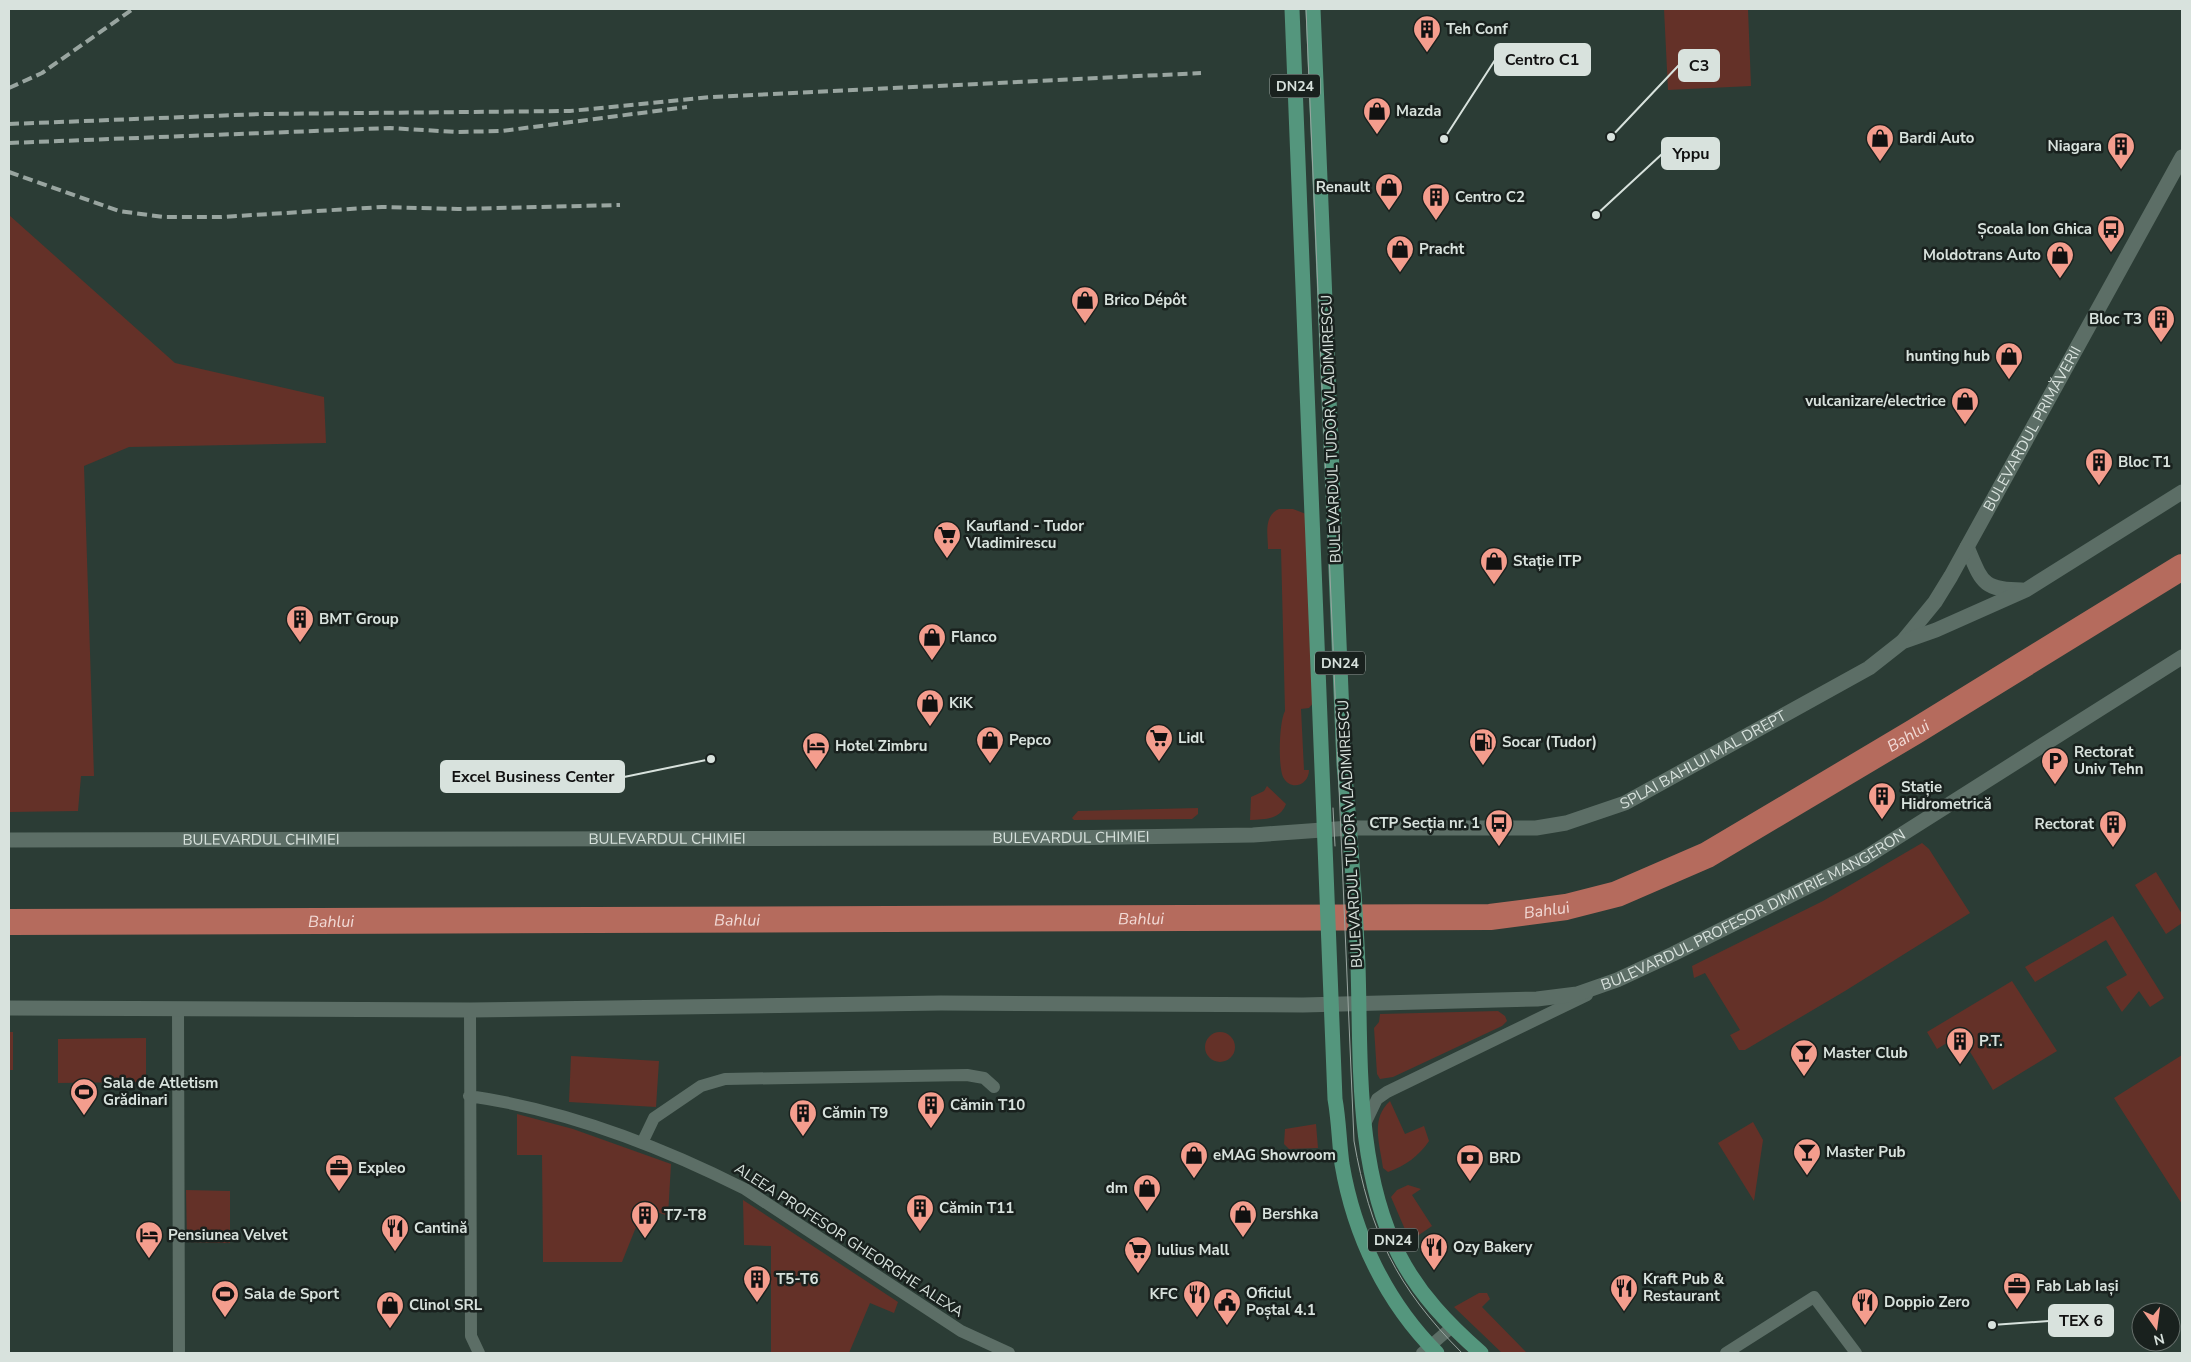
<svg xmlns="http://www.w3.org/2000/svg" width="2191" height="1362" font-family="'Nunito Sans',sans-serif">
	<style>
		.green { fill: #643128 }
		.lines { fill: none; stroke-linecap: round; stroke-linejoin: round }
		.river { stroke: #b56b5d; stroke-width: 26 }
		.street { stroke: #5c6e66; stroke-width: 12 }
		.secondary { stroke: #5c6e66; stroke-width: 15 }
		.primary { stroke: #54967d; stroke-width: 15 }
		.tram { stroke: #99a5a0; stroke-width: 1 }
		.rail { stroke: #99a5a0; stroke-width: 4; stroke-dasharray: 10 5; stroke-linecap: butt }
		.labels { text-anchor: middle; stroke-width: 5; stroke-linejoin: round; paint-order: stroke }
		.shield { fill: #19211e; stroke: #9fa8a4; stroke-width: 1 }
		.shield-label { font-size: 14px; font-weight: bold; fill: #d8e2dd }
		.poi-label { font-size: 15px; font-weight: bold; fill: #d8e2dd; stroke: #19211e; text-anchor: start }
		.street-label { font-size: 15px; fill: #d8e2dd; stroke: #19211e }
		.water-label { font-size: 16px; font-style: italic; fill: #f2dbd7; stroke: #19211e }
		.leader { fill: none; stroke: #d8e2dd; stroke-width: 2 }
		.callout-dot { fill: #d8e2dd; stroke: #19211e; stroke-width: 2 }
		.callout { fill: #d8e2dd; stroke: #d8e2dd; stroke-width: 2 }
		.callout-label { font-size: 16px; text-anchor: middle; font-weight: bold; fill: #111 }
	</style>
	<rect width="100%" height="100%" fill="#2b3c35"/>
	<path class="green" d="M1664,9H1748L1751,86L1668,90Z
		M9,215L175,363L324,397L326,443L129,447L84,466L94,776H81L78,811L9,812Z
		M1279,509H1293L1306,514L1314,702L1309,708L1301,709L1304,770H1309C1309,785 1291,792 1283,777C1278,766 1279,722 1285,711L1281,549H1268C1268,535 1263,516 1279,509Z
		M1267,786L1286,804C1280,820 1265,819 1250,820L1251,797L1264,791Z
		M1198,808V814L1192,819L1074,820L1072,818L1078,811Z
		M1922,843L1929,849L1970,913L1845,991L1745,1050H1739L1730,1035L1740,1030L1705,973L1694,978L1692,966L1823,901Z
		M2156,872L2182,914V923L2166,934L2135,885Z
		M2113,916L2164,998L2150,1007L2139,991L2122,1012L2106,987L2127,975L2106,940L2035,982L2025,967Z
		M2012,981L2057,1051L1993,1090L1960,1035L1937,1049L1927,1032Z
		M1498,1011L1505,1016L1507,1021L1502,1026L1393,1077L1380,1079L1377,1074L1374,1028L1379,1022L1380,1014Z
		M9,1032H13V1070H9Z
		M1205 1047a15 15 0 1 1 30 0a15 15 0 1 1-30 0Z
		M146,1038V1082L58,1083V1039Z
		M2182,1055V1204L2114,1098Z
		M571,1056L659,1061L656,1107L569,1102Z
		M1390,1101L1405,1134L1424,1126L1429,1141C1419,1156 1405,1166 1388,1172L1383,1168C1380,1145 1370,1119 1390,1101Z
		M517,1114L573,1129L671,1164L668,1216L644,1207L622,1262H543L542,1155H517Z
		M1753,1122L1763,1140L1754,1201L1718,1143Z
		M1316,1124L1318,1148L1289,1149L1284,1144L1285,1129Z
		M1408,1185L1421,1189L1412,1195L1432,1226L1410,1241L1391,1197L1397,1190Z
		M186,1190L230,1191V1243L187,1242Z
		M743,1200L898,1302L894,1313L870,1303L849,1353H771V1246L744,1245Z
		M1479,1293H1487L1490,1299L1482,1307L1527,1353H1502L1454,1307Z"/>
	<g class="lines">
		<path class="river" id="s1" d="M9,922L1490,917L1566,907L1617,894L1707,855L1914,732L2182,567"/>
		<path class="street" d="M178,1008L179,1353
			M470,1010L471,1336L479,1353
			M469,1096C566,1110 658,1145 745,1189L961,1331L1009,1353
			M1365,1124L1377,1099L1387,1092L1587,995
			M642,1143L654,1118L701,1086L725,1079L967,1075L984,1078L994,1087
			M1422,1353L1452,1327
			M1726,1353L1814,1297L1856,1353"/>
		<g class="secondary">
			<path d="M1967,547C1982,582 1982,590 2022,590"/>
			<path id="s2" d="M1903,641L1935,602L1951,576L2182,157"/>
			<path id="s3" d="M9,840L1060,838L1253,835L1350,828H1536L1566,823L1625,803L1869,668L1902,642L1936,630L2026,590L2182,492"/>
			<path id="s4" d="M9,1008L470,1010L941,1003L1303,1005L1537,999L1577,994L1617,980L1673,954L1863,859L2182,657"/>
		</g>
		<path class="primary" d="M1292,9L1335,1099C1339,1121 1339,1142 1342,1164C1354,1235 1386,1302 1437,1353
			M1313,9L1344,764C1350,831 1355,898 1358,965C1361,1059 1355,1169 1399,1255C1419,1294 1448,1324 1481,1353"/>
		<path class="tram" d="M1306,9L1354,1141C1370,1232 1396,1287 1462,1353
			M1333,808L1335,846"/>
		<path class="rail" d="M9,88L42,73L133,9
			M9,124L262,114L570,111L711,97L1201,73
			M9,143L390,128L456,132L502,131L687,107
			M9,172L119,211L163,217H221L382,207L458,209L620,205"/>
	</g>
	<defs>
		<g id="building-pin" transform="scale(1.4375)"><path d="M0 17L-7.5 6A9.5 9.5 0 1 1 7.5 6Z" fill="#f49d8d" stroke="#19211e"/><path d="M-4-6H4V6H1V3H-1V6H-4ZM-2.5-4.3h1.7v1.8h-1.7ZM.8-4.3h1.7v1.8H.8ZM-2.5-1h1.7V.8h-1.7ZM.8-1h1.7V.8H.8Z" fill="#111"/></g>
		<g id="shop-pin" transform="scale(1.4375)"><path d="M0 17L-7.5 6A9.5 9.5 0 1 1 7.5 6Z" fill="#f49d8d" stroke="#19211e"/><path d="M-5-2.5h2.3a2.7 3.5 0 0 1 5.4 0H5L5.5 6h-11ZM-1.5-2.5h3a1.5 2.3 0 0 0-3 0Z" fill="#111"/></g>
		<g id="bus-pin" transform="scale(1.4375)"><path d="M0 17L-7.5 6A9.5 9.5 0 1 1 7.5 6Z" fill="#f49d8d" stroke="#19211e"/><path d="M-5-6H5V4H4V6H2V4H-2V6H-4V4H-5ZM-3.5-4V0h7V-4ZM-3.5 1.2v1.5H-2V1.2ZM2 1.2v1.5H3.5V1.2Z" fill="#111"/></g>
		<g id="supermarket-pin" transform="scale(1.4375)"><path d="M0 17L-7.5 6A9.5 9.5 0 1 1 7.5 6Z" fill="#f49d8d" stroke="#19211e"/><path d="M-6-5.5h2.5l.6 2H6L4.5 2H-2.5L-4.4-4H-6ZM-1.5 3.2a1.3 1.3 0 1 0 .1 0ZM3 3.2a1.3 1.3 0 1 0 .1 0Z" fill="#111"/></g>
		<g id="fuel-pin" transform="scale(1.4375)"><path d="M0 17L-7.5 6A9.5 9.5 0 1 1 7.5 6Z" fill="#f49d8d" stroke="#19211e"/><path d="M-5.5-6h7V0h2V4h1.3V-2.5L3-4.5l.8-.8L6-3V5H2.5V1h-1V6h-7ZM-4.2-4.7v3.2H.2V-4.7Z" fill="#111"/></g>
		<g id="hotel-pin" transform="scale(1.4375)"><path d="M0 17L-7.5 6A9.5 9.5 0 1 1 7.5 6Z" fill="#f49d8d" stroke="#19211e"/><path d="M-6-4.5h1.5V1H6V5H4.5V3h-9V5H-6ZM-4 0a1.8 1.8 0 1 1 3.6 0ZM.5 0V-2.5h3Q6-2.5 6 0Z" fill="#111"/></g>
		<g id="parking-pin" transform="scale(1.4375)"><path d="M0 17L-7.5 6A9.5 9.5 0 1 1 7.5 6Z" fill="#f49d8d" stroke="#19211e"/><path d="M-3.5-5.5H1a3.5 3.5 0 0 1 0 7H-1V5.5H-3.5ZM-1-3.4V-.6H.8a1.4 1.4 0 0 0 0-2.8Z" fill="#111"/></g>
		<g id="bar-pin" transform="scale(1.4375)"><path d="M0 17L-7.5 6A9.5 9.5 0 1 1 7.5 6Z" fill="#f49d8d" stroke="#19211e"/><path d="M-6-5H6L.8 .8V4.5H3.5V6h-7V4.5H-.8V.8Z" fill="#111"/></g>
		<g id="stadium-pin" transform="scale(1.4375)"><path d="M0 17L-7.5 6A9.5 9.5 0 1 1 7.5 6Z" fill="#f49d8d" stroke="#19211e"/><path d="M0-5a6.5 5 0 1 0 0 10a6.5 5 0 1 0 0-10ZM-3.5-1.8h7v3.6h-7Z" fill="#111"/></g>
		<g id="bank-pin" transform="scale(1.4375)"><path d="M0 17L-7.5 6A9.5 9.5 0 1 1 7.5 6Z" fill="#f49d8d" stroke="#19211e"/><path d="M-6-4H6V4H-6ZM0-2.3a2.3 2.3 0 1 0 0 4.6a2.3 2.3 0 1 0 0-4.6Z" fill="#111"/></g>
		<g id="office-pin" transform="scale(1.4375)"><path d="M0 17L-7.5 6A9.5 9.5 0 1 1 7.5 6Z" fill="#f49d8d" stroke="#19211e"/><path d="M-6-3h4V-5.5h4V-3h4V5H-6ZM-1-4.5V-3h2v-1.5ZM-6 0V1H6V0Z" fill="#111"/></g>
		<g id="restaurant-pin" transform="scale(1.4375)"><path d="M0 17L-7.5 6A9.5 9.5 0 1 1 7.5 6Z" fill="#f49d8d" stroke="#19211e"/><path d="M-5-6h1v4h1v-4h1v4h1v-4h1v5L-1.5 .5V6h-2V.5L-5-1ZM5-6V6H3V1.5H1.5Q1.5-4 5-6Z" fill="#111"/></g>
		<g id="civic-pin" transform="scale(1.4375)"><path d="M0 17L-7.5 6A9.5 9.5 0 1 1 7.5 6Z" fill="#f49d8d" stroke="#19211e"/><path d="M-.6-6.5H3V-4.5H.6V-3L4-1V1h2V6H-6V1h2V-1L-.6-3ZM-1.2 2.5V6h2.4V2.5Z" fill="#111"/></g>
	</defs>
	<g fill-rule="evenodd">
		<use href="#building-pin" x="1427" y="29"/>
		<use href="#shop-pin" x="1377" y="111"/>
		<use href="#shop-pin" x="1880" y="138"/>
		<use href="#building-pin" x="2121" y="146"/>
		<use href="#shop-pin" x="1389" y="187"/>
		<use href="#building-pin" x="1436" y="197"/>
		<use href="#bus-pin" x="2111" y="229"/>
		<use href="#shop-pin" x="1400" y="249"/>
		<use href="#shop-pin" x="2060" y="255"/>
		<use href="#shop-pin" x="1085" y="300"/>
		<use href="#building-pin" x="2161" y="319"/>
		<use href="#shop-pin" x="2009" y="356"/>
		<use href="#shop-pin" x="1965" y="401"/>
		<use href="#building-pin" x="2099" y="462"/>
		<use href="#supermarket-pin" x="947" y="535"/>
		<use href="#shop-pin" x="1494" y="561"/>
		<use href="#building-pin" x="300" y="619"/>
		<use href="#shop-pin" x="932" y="637"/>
		<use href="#shop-pin" x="930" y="703"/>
		<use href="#supermarket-pin" x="1159" y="738"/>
		<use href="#shop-pin" x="990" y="740"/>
		<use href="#fuel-pin" x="1483" y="742"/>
		<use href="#hotel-pin" x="816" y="746"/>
		<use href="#parking-pin" x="2055" y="761"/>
		<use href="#building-pin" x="1882" y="796"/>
		<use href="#bus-pin" x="1499" y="823"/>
		<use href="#building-pin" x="2113" y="824"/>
		<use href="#building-pin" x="1960" y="1041"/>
		<use href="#bar-pin" x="1804" y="1053"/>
		<use href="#stadium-pin" x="84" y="1092"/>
		<use href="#building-pin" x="931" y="1105"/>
		<use href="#building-pin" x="803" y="1113"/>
		<use href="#bar-pin" x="1807" y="1152"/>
		<use href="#shop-pin" x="1194" y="1155"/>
		<use href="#bank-pin" x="1470" y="1158"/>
		<use href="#office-pin" x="339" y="1168"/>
		<use href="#shop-pin" x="1147" y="1188"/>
		<use href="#building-pin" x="920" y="1208"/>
		<use href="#shop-pin" x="1243" y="1214"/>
		<use href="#building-pin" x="645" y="1215"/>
		<use href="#restaurant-pin" x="395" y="1228"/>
		<use href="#hotel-pin" x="149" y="1235"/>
		<use href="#restaurant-pin" x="1434" y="1247"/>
		<use href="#supermarket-pin" x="1138" y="1250"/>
		<use href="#building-pin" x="757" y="1279"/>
		<use href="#office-pin" x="2017" y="1286"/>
		<use href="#restaurant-pin" x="1624" y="1288"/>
		<use href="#stadium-pin" x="225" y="1294"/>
		<use href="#restaurant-pin" x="1197" y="1294"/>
		<use href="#civic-pin" x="1227" y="1302"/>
		<use href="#restaurant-pin" x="1865" y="1302"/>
		<use href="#shop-pin" x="390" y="1305"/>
	</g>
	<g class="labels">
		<g class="shield">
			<rect x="1270" y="74.5" width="50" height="23" rx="4"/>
			<rect x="1315" y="651.5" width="50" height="23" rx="4"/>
			<rect x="1368" y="1228.5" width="50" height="23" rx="4"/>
		</g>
		<g class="shield-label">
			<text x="1295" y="91">DN24</text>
			<text x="1340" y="668">DN24</text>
			<text x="1393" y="1245">DN24</text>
		</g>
		<g class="poi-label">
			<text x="1446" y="34">Teh Conf</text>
			<text x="1396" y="116">Mazda</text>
			<text x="1899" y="143">Bardi Auto</text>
			<text x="2102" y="151" text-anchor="end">Niagara</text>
			<text x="1370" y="192" text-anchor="end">Renault</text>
			<text x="1455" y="202">Centro C2</text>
			<text x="2092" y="234" text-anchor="end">Școala Ion Ghica</text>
			<text x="1419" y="254">Pracht</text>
			<text x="2041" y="260" text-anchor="end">Moldotrans Auto</text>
			<text x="1104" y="305">Brico Dépôt</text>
			<text x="2142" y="324" text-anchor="end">Bloc T3</text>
			<text x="1990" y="361" text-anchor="end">hunting hub</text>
			<text x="1946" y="406" text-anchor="end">vulcanizare/electrice</text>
			<text x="2118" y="467">Bloc T1</text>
			<text x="966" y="531">Kaufland - Tudor<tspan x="966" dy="17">Vladimirescu</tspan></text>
			<text x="1513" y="566">Stație ITP</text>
			<text x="319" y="624">BMT Group</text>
			<text x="951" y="642">Flanco</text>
			<text x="949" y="708">KiK</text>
			<text x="1178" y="743">Lidl</text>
			<text x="1009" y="745">Pepco</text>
			<text x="1502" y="747">Socar (Tudor)</text>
			<text x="835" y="751">Hotel Zimbru</text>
			<text x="2074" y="757">Rectorat<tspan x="2074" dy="17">Univ Tehn</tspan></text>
			<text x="1901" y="792">Stație<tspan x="1901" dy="17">Hidrometrică</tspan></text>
			<text x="1480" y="828" text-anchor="end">CTP Secția nr. 1</text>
			<text x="2094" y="829" text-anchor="end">Rectorat</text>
			<text x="1979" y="1046">P.T.</text>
			<text x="1823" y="1058">Master Club</text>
			<text x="103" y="1088">Sala de Atletism<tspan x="103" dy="17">Grădinari</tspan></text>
			<text x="950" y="1110">Cămin T10</text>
			<text x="822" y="1118">Cămin T9</text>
			<text x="1826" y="1157">Master Pub</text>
			<text x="1213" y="1160">eMAG Showroom</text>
			<text x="1489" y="1163">BRD</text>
			<text x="358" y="1173">Expleo</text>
			<text x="1128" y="1193" text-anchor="end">dm</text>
			<text x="939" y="1213">Cămin T11</text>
			<text x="1262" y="1219">Bershka</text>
			<text x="664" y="1220">T7-T8</text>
			<text x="414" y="1233">Cantină</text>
			<text x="168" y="1240">Pensiunea Velvet</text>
			<text x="1453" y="1252">Ozy Bakery</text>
			<text x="1157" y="1255">Iulius Mall</text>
			<text x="776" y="1284">T5-T6</text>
			<text x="1643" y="1284">Kraft Pub &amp;<tspan x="1643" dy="17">Restaurant</tspan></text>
			<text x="2036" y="1291">Fab Lab Iași</text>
			<text x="1246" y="1298">Oficiul<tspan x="1246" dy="17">Poștal 4.1</tspan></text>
			<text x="244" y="1299">Sala de Sport</text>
			<text x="1178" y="1299" text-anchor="end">KFC</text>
			<text x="1884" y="1307">Doppio Zero</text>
			<text x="409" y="1310">Clinol SRL</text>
		</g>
		<g class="street-label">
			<text transform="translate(1331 429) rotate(-92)" y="5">BULEVARDUL TUDOR VLADIMIRESCU</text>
			<text dy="5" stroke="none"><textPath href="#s2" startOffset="249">BULEVARDUL PRIMĂVERII</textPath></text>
			<text dy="5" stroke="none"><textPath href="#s3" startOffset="1709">SPLAI BAHLUI MAL DREPT</textPath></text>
			<text transform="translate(1350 834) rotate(-93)" y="5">BULEVARDUL TUDOR VLADIMIRESCU</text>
			<text dy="5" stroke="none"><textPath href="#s3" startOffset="658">BULEVARDUL CHIMIEI</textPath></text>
			<text dy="5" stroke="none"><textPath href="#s3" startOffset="1062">BULEVARDUL CHIMIEI</textPath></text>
			<text dy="5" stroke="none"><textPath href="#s3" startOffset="252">BULEVARDUL CHIMIEI</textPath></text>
			<text dy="5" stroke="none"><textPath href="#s4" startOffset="1764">BULEVARDUL PROFESOR DIMITRIE MANGERON</textPath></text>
			<text transform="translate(849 1240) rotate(33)" y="5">ALEEA PROFESOR GHEORGHE ALEXA</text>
		</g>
		<g class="water-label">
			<text dy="6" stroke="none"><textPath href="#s1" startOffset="1942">Bahlui</textPath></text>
			<text dy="6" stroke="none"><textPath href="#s1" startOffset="1538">Bahlui</textPath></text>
			<text dy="6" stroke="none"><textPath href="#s1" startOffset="1132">Bahlui</textPath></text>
			<text dy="6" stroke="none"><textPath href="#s1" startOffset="728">Bahlui</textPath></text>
			<text dy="6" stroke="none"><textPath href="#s1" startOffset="322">Bahlui</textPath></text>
		</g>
	</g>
	<path class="leader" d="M1444 139L1495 60M1611 137L1679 65M1596 215L1662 154M711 759L624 777M1992 1325L2049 1321"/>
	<g class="callout-dot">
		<circle cx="1444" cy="139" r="5"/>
		<circle cx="1611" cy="137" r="5"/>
		<circle cx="1596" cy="215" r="5"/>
		<circle cx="711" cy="759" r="5"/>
		<circle cx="1992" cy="1325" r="5"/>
	</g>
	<g class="callout">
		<rect x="1495" y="44" width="95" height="31" rx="5"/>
		<rect x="1679" y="50" width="40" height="31" rx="5"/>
		<rect x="1662" y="138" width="57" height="31" rx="5"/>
		<rect x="441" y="761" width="183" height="31" rx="5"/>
		<rect x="2049" y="1305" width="64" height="31" rx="5"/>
	</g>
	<g class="callout-label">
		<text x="1542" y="65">Centro C1</text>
		<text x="1699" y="71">C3</text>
		<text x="1691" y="159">Yppu</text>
		<text x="533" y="782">Excel Business Center</text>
		<text x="2081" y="1326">TEX 6</text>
	</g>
	<rect width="2191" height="1362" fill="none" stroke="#d8e2dd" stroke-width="20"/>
	<g transform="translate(2156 1327) rotate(166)"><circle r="24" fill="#19211e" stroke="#656e6a"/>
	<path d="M0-4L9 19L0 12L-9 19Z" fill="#f49d8d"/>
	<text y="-8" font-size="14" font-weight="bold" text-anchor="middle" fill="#d8e2dd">N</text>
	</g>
</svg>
